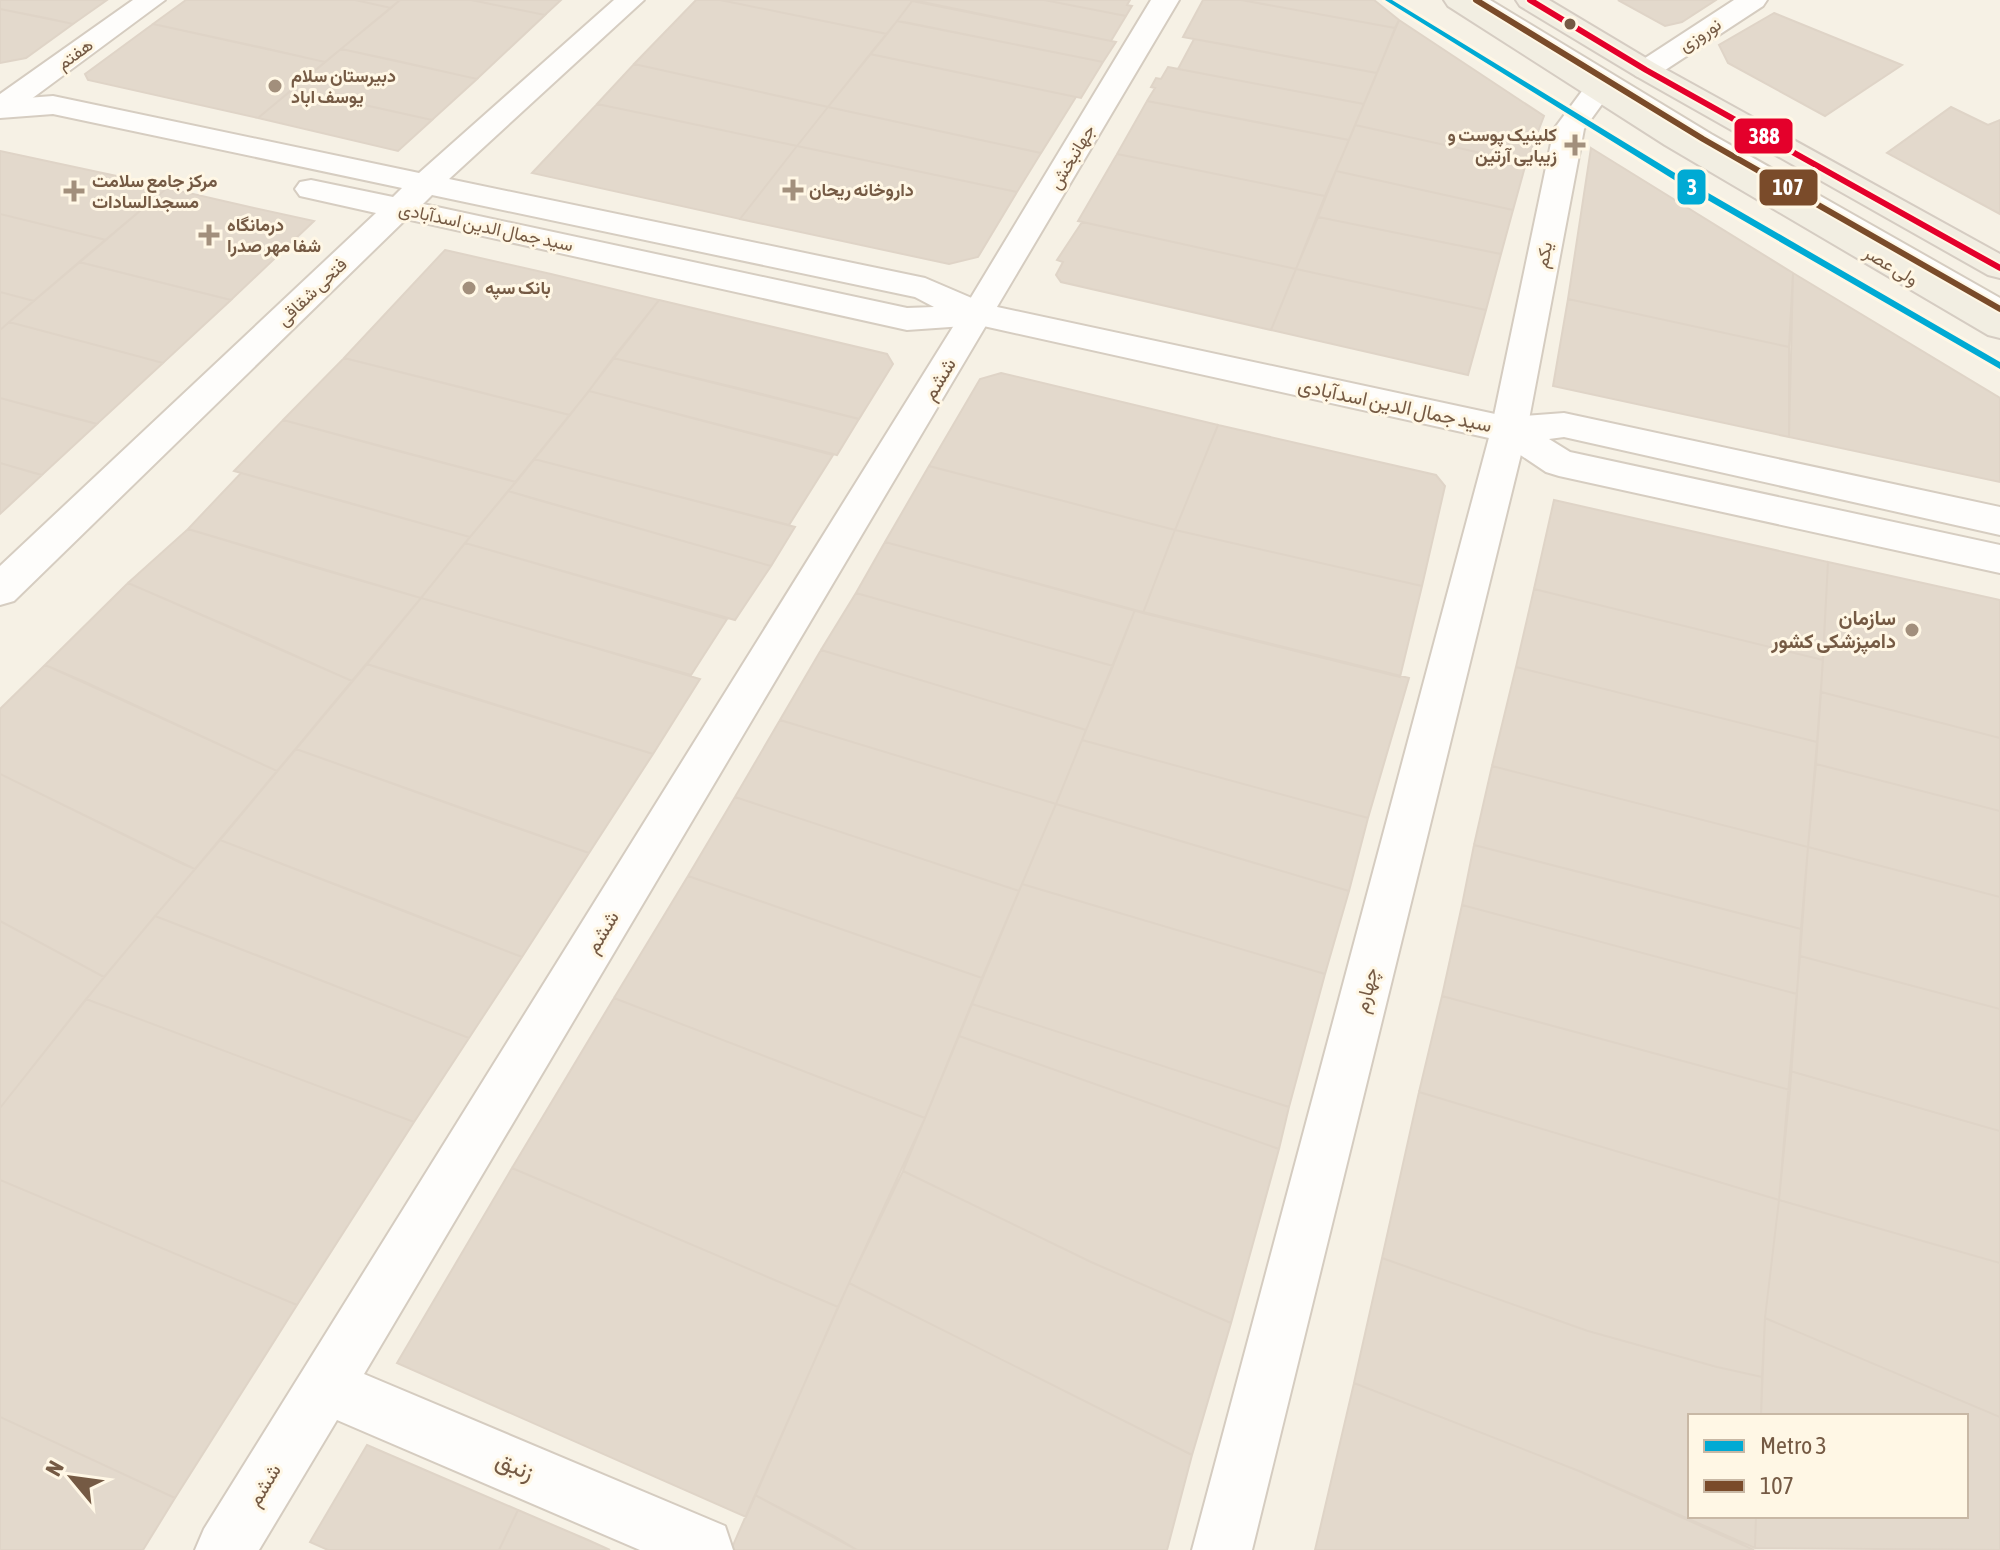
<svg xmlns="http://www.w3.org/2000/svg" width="2000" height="1550" font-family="'Asap Condensed',Vazirmatn,sans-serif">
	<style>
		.building { fill: #e3d9cc; stroke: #dfd4c7; stroke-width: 2 }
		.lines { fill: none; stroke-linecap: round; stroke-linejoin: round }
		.lane-casing { stroke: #d5ccc0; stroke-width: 4 }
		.street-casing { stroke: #d5ccc0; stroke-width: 4 }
		.secondary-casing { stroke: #d6cdc1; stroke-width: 4 }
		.primary-casing { stroke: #d5ccc2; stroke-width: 4 }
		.lane { fill: #fefdfb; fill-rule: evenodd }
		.street { fill: #fefdfb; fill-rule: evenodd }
		.secondary { fill: #fefdfb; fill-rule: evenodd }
		.primary { fill: #f2eee2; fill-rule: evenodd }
		.bus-1-casing { stroke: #fff7e5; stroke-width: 10 }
		.bus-2-casing { stroke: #fff7e5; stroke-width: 10 }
		.bus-1 { stroke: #7a4b2a; stroke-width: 6 }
		.bus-2 { stroke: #e4002b; stroke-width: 6 }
		.metro-1-casing { stroke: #fff7e5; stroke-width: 6 }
		.metro-1 { fill: #00aad4; fill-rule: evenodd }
		.bus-dot { fill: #755a44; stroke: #fff7e5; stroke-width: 3 }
		.poi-dot { fill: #a28f7c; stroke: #fff7e5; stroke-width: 3 }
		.labels { text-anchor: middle; stroke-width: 6; stroke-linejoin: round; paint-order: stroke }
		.far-street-label { font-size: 18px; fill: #755a44; stroke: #fff7e5 }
		.far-poi-label { font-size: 18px; font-weight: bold; fill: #755a44; stroke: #fff7e5; text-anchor: start }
		.street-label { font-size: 20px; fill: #755a44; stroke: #fff7e5 }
		.poi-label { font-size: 20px; font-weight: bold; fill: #755a44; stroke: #fff7e5; text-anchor: end }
		.near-street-label { font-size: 24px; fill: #755a44; stroke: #fff7e5 }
		.line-badge { stroke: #fff7e5; stroke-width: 3 }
		.badge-label { font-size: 22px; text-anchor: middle; font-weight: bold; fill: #fff }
	</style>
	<rect width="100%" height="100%" fill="#f6f1e5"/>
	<path class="building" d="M0,0H107L73,24L0,9Z
		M186,0H355L391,8L325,62L153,24Z
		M355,0H400L391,8Z
		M400,0H471L545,15L477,79L341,49Z
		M471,0H561L545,15Z
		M696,0H720L887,34L828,107L634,64Z
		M720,0H913L887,34Z
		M913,0H1044L1126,16L1111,41Z
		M1044,0H1130L1127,5L1132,6L1126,16Z
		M1203,0H1241L1395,28L1377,73L1183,37Z
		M1241,0H1374L1399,20L1395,28Z
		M1618,0H1716L1682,22L1665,26Z
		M912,1L1111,41L1116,42L1103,62L897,21Z
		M0,9L46,18L73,24L26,58L0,63Z
		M1774,13L1902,65L1825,116L1728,63L1719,45Z
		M1399,20L1544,116L1526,163L1355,125Z
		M897,21L909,23L1103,62L1081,98L870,54Z
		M153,24L264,48L325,62L258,118L88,80L85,74Z
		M1194,39L1228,45L1377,73L1364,104L1178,69Z
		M341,49L393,60L477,79L432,120L293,89Z
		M870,54L999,81L1076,97L1041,153L828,107Z
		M634,64L715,82L828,107L797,146L597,104Z
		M1168,67L1279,88L1364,104L1349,140L1147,101L1155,88L1151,87L1156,78L1161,79Z
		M293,89L346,101L432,120L398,151L258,118Z
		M1147,101L1262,123L1349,140L1325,196L1117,154Z
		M597,104L679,121L797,146L740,219L532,173Z
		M828,107L985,141L1041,153L1017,192L797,146Z
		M1951,107L1988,125L2000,120V214L1887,153Z
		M1355,125L1526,163L1513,210L1336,171Z
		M797,146L926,173L1017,192L978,257L949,264L740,219Z
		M1591,148L1793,273L1789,347L1568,299Z
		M0,151L126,178L167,188L106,240L0,214Z
		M1117,154L1325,196L1296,269L1078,221Z
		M1336,171L1513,210L1501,254L1318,217Z
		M167,188L254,208L314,221L231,300L79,262Z
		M0,214L33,222L106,240L34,301L0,292Z
		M1318,217L1501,254L1486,310L1296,269Z
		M1082,222L1196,247L1296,269L1271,330L1061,282L1056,275L1063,262L1057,260Z
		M445,250L551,274L659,300L570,415L344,358Z
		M79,262L231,300L163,363L9,322Z
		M1296,269L1486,310L1468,375L1271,330Z
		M1793,273L2000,398V482L1789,437Z
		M0,292L34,301L0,330Z
		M1568,299L1789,347V437L1553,386Z
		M659,300L887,354L893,364L859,419L613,358Z
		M9,322L126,353L163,363L97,424L90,422L0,398V330Z
		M344,358L468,389L570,415L516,482L283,420Z
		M613,358L750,391L859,419L837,455L589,391Z
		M1001,373L1218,425L1175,530L929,466L980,379Z
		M589,391L612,397L833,455L789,525L534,459Z
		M0,398L62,415L97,424L42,475L34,473L0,463Z
		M283,420L394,450L516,482L470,537L234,471Z
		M1218,425L1436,475L1445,486L1422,586L1175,530Z
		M534,459L557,465L795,527L771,566L508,491Z
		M0,463L42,475L0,514Z
		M929,466L1175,530L1143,613L885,542Z
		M241,473L350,503L470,537L421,598L188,529Z
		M508,491L538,500L771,566L735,620L465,543Z
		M1554,500L1828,562L1823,660L1534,589Z
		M188,529L310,566L421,598L352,681L128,583Z
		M1175,530L1422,586L1400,677L1143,613Z
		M885,542L1135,610L1113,666L856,593Z
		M465,543L624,589L727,619L691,675L421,598Z
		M1828,562L2000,600V738L1821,692Z
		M128,583L256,638L352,681L277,771L45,665Z
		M1534,589L1823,660L1817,742L1516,667Z
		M856,593L1113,666L1086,730L821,650Z
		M421,598L592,647L700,679L653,754L367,664Z
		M1135,610L1409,678L1368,818L1082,740Z
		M821,650L1086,730L1056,804L780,720Z
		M367,664L421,682L653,754L589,853L296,749Z
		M45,665L85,682L277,771L195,869L183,864L0,774V709Z
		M1516,667L1817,742L1808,847L1492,766Z
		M1821,692L2000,738V811L1816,764Z
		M780,720L1056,804L1019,891L735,797Z
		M1082,740L1368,818L1349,891L1056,804Z
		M296,749L505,824L589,853L522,957L220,840Z
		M1816,764L2000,811V897L1808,847Z
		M1492,766L1808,847L1801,929L1474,845Z
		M0,774L195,869L104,977L0,921Z
		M735,797L1019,891L982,978L688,876Z
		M1056,804L1349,891L1325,974L1022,884Z
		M220,840L405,911L522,957L469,1038L155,916Z
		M1474,845L1801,929L1797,994L1462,905Z
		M1808,847L2000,897V1009L1800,956Z
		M688,876L982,978L925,1118L614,998Z
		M1022,884L1325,974L1289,1107L972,1004Z
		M1462,905L1797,994L1790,1090L1442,996Z
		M155,916L233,946L469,1038L414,1122L86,999Z
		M0,921L104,977L0,1108Z
		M1800,956L2000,1009V1131L1790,1071Z
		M1442,996L1790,1090L1779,1200L1419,1092Z
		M614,998L925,1118L838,1307L512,1168Z
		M86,999L414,1122L297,1305L0,1180V1108Z
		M972,1004L1289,1107L1279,1149L959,1036Z
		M959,1036L1279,1149L1231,1323L1091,1262L903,1171Z
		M1790,1071L2000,1131V1263L1779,1200Z
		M1419,1092L1779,1200L1765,1318L1762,1377L1717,1367L1588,1331L1382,1258Z
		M512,1168L838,1307L746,1517L397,1363Z
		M903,1171L1091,1262L1231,1323L1192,1455L849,1283Z
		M0,1180L297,1305L175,1498L0,1417Z
		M1779,1200L2000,1263V1417L1765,1318Z
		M1382,1258L1588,1331L1717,1367L1762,1377L1761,1416H1690V1516H1756L1755,1548L1579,1471L1354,1383Z
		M849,1283L1192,1455L1167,1550H857L755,1495Z
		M1765,1318L2000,1417V1550L1755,1548L1756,1516H1966V1416H1761Z
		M1354,1383L1579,1471L1754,1550H1315Z
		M0,1417L175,1498L143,1550H0Z
		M367,1445L518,1510L499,1550H328L310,1542Z
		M755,1495L834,1536L857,1550H731Z
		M518,1510L588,1540L610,1550H499Z"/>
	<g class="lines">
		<g class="lane-casing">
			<path id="lane" d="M1466,0H1490L1711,134L2000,298V317L1695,144Z"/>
		</g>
		<g class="street-casing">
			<path id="street" d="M133,0H165L11,114L0,117V94Z
				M1151,0H1179L364,1374L725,1526L733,1550H640L337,1420L259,1550H195L204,1529L961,314Z
				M1734,0H1767L1763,6L1656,76L1646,79L1636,76L1632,70L1636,64Z
				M1598,80L1608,83L1613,89L1584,129L1527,430L1252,1550H1192L1491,430L1554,129L1588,83Z"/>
		</g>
		<g class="secondary-casing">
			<path id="secondary" d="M614,0H644L449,179L925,278L988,305L1509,417L1564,413L2000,507V535L1564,437L1549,439L1570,452L2000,545V573L1559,476L1546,472L1498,440L979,325L907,330L406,219L14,601L0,605V566L376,213L300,196L295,189L300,182L311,180L393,197L402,188L53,114L0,118V100L53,96L419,173ZM432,195L915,297L934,307L907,308L423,204Z"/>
		</g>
		<g class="primary-casing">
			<path id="primary" d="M1444,0H1477L1687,133L2000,312V338L1988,335L1665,145L1448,6Z
				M1516,0H1549L1656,64L2000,254V278L1988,275L1636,76L1520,6Z"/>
		</g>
		<use href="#lane" class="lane"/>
		<use href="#street" class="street"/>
		<use href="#secondary" class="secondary"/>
		<use href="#primary" class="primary"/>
		<g class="bus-1-casing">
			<path id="bus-1" d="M1476,0L1703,139L2000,309"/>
		</g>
		<g class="bus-2-casing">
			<path id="bus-2" d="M1530,0L1646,70L2000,268"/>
		</g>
		<use href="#bus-1" class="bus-1"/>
		<use href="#bus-2" class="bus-2"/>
		<g class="metro-1-casing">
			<path id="metro-1" d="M1385,0H1392L1698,187L2000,362V369L1692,191Z"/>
		</g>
		<use href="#metro-1" class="metro-1"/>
	</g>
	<circle class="bus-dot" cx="1570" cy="24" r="7"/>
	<g class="poi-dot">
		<circle cx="275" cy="86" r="8"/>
		<path d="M1571 133h8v8h8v8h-8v8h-8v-8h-8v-8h8z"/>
		<path d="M789 178h8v8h8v8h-8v8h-8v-8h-8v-8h8z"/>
		<path d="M70 179h8v8h8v8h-8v8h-8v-8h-8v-8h8z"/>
		<path d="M205 223h8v8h8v8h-8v8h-8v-8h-8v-8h8z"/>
		<circle cx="469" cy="288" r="8"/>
		<circle cx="1912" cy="630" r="8"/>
	</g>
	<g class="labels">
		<g class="far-street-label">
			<text transform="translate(1700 35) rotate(-33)" y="6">نوروزی</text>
			<text transform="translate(75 54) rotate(-36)" y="6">هفتم</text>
			<text transform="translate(1072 157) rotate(-59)" y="6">جهانبخش</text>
			<text transform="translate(486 227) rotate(12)" y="6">سید جمال الدین اسدآبادی</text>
			<text transform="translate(1544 255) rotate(-79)" y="6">یکم</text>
			<text transform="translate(1891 266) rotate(31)" y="6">ولی عصر</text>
			<text transform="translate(312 292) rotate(-44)" y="6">فتحی شقاقی</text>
		</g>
		<g class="far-poi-label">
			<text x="291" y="82">دبیرستان سلام<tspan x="291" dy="21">یوسف اباد</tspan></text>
			<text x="1557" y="141" text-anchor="end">کلینیک پوست و<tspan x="1557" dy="21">زیبایی آرتین</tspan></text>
			<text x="92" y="187">مرکز جامع سلامت<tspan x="92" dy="21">مسجدالسادات</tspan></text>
			<text x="809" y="196">داروخانه ریحان</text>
			<text x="227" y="231">درمانگاه<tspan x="227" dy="21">شفا مهر صدرا</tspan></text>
			<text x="485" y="294">بانک سپه</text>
		</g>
		<g class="street-label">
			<text transform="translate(939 379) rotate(-59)" y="7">ششم</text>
			<text transform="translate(1395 405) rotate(12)" y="7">سید جمال الدین اسدآبادی</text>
			<text transform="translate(602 932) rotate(-59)" y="7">ششم</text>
			<text transform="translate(1366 990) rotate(-76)" y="7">چهارم</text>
			<text transform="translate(264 1485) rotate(-59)" y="7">ششم</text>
		</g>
		<g class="poi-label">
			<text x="1896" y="625">سازمان<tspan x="1896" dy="23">دامپزشکی کشور</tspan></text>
		</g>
		<g class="near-street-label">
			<text transform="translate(515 1466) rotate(23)" y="8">زنبق</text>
		</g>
	</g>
	<g class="line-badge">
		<rect x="1733" y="117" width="61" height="38" rx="8" fill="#e4002b"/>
		<rect x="1676" y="168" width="31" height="38" rx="8" fill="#00aad4"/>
		<rect x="1758" y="168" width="61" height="39" rx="8" fill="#7a4b2a"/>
	</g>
	<g class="badge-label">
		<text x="1764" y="144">388</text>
		<text x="1692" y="195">3</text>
		<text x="1788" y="195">107</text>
	</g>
	<rect x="1688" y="1414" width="280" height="104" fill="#fff7e5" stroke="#c8b8a5" stroke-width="2"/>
	<rect x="1704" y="1440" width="40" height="12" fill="#00aad4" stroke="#c8b8a5" stroke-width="2"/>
	<text x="1760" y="1454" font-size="24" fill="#755a44">Metro 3</text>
	<rect x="1704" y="1480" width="40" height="12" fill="#7a4b2a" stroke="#c8b8a5" stroke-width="2"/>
	<text x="1760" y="1494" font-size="24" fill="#755a44">107</text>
	<g transform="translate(72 1478) rotate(299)" stroke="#fff7e5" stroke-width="6" paint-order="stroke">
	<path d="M0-6L14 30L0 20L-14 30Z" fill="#755a44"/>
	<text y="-12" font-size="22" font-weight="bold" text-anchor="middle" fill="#755a44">N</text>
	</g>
</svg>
